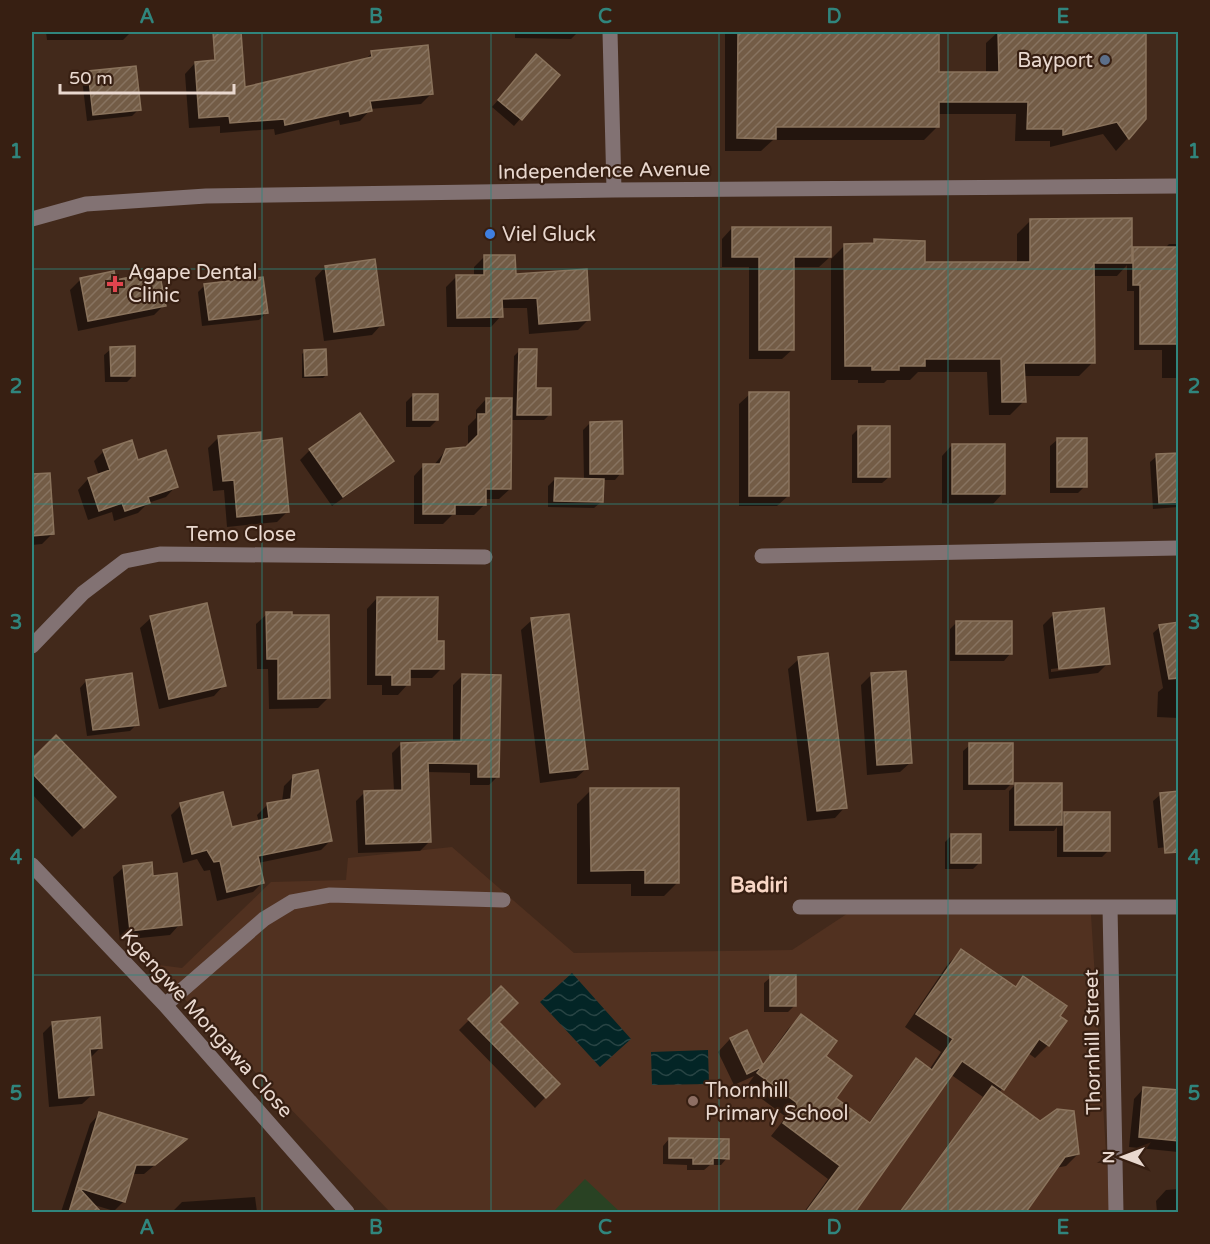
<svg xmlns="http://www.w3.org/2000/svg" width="1210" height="1244" font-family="'Varela Round',sans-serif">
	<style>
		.built { fill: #513120 }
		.garden { fill: #294223 }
		.water { fill: url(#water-waves) }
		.shadow { fill: #0007; fill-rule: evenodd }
		.building { fill: url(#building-hatch); stroke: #8a735c; stroke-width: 1.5 }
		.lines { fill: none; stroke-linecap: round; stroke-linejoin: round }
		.minor { stroke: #827273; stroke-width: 15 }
		.grid { fill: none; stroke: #30857d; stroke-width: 1.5; stroke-opacity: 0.55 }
		.service-dot { fill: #5c6f8a; stroke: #371f12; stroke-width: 2 }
		.shop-dot { fill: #3f7fe0; stroke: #371f12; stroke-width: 2 }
		.health-dot { fill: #e0444e; stroke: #371f12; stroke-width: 2 }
		.education-dot { fill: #8d6e63; stroke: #371f12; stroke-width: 2 }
		.labels { text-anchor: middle; stroke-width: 4.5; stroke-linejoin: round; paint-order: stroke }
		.poi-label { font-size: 20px; fill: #e9d8cf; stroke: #371f12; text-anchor: start }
		.street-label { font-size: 20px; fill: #e9d8cf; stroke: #371f12 }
		.neighbourhood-label { font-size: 21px; font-weight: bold; fill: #f8d6c5; stroke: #371f12 }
		.neatline { fill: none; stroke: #30857d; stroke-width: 2 }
		.grid-label { font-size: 20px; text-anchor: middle; font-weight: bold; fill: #30857d }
	</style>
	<defs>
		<pattern id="water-waves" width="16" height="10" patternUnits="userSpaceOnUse" patternTransform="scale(1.5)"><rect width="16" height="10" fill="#032526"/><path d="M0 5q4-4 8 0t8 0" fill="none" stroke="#284444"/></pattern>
		<pattern id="building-hatch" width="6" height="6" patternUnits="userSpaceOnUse" patternTransform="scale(1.5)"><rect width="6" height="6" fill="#735c46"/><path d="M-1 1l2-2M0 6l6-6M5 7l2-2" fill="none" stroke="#877360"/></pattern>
	</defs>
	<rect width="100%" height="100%" fill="#42291b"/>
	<path class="built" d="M452,847L574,953L792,950L865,902L1090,899L1109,1200L1112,1212H390L151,964L182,968L271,882L346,880L348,858Z"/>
	<path class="garden" d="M585,1179L620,1212H553Z"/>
	<path class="water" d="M572,973L631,1039L600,1067L540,1002Z
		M708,1050L709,1084L652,1085L651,1052Z"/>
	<path class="shadow" d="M46,32H131L123,40H47Z
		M515,32H578L571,39L515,38Z
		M725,32H938V74L986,73V43L998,32H1145V119L1116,151L1103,134L1050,147V141H1015L1016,114H937V127L924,140H773L761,151H725Z
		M372,53L431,94L421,104L371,109L360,121L340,125L339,120L275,135L274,129L220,133V126L189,128L185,74L195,63L212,62L215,59L244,88L364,61Z
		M530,63L558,75L514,126L492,107Z
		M89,73L139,109L132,116L87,121L82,79Z
		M1031,220L1131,252L1134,249H1164L1169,244H1178V378H1162V350H1134V291H1127V265L1117,276H1093V362L1079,376H1023L1024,401L1010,415H989L987,372H918L910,380H887L884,383H858V380H831V259L845,245H870L875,240L924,264H1017V234Z
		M732,228L830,257L819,267H793V349L782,359H749V267H722V239Z
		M484,257L514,276L589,319L578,330L529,334L527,308H501V316L491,327H447L446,287L456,277L474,276V267Z
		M325,267L382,324L372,335L324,341L315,278Z
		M81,279L164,305L154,315L78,331L70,290Z
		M205,285L266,313L259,320L202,326L198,292Z
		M111,349L134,375L127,382H105L104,355Z
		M520,350L534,390L550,414L544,420H510V489L499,499H484V505L474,515H452L443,524H414V476L424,465H434L446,450L468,447V426L476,418V410L486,399H513L514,356Z
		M32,351L34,374L32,377Z
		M305,351L326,375L323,378H302V354Z
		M750,394L788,496L777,506H739V404Z
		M413,395L437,420L430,427H406V402Z
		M590,423L621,473L615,480H602L601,502L594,508L548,507V486L555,479L584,480L583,430Z
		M859,428L889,477L882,483H852V435Z
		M219,437L260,442L288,511L277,522L227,527L224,490L213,491L208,448Z
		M1057,440L1085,486L1078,493H1050V446Z
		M952,445L1003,493L993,504H942V456Z
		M310,450L392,461L381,471L332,506L300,460Z
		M104,451L137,462L176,486L166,497L148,503L138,513L114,521L112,512L88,520L78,490L88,479L99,476L94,461Z
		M1178,454V507L1153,509L1150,462L1157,456Z
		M49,474L52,534L42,544L32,545V475Z
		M377,598L436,643L442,668L432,678H409L408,684L398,695H382V685H367V609Z
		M267,614L328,698L318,708L269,709L268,669H257L256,624Z
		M1053,615L1108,663L1098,673L1049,679L1043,625ZM1099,663V666L1051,672V669Z
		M151,618L224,685L214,696L159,709L140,628Z
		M532,620L587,768L576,778L540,783L521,630Z
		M957,622L1010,654L1004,661H950V629Z
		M1178,623V718L1157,717L1158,692L1163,688L1153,633L1160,627Z
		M799,659L845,807L835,818L807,821L788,669Z
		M871,675L911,762L900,772L867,775L861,685Z
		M462,676L498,776L489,785H470V773L427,772L429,842L420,851L358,853L356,801L365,792L394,791L392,753L401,744L453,743V685Z
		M86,681L137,724L130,731L87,736L80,688Z
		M56,737L114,797L72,837L32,794V761Z
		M970,745L1012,783L1005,790H963V751Z
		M294,776L331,840L321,850L258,863L263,882L253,892L217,901L210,870L204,871L197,859L183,863L171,815L181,805L231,829L259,822L257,815L267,805L282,802L284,786Z
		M1016,784L1060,817L1064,813L1109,850L1102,857H1057V827L1054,831H1009V791Z
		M591,790L678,882L664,896H631V884H577V804Z
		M1160,795L1178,846L1158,848L1153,801Z
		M952,835L980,862L973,869H945V842Z
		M124,867L152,877L180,924L170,935L120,940L113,877Z
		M961,951L1014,988L1024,978L1058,1016L1065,1021L1048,1045L1035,1058L1028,1053L999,1093L1078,1154L1066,1166L1055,1168L1024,1212H899L983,1097L950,1074L852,1212H804L828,1179L771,1136L786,1117L746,1087L754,1076L734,1085L718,1052L730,1039L746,1032L762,1065L788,1029L801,1016L824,1057L834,1098L868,1124L904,1073L916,1060L929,1070L941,1052L905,1027L948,964Z
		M771,977L795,1005L788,1012H764V983Z
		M501,988L497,1022L558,1084L535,1108L459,1030Z
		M53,1023L101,1047L90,1058L93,1094L82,1104L49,1107L43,1033Z
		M1144,1088L1178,1092V1152L1129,1147L1134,1099Z
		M99,1114L175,1148L144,1174H132L124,1201L114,1211L91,1204L99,1212H61L90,1124Z
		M669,1139L727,1158L721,1165H710L704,1170H687V1165L663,1164V1146Z
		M1178,1189V1212H1157L1156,1201L1166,1190Z
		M255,1197L257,1212H172L182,1202Z"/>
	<path class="building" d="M213,32H241L245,87L372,57L371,51L428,45L433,94L370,101L372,111L350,116L349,111L285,125L284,119L230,123L229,116L199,118L195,62L215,60Z
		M738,32H939V72H999L998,32H1146V119L1129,139L1117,122L1063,135V129H1027L1028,102H939V127H776V139L737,138Z
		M536,54L560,75L522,120L498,100Z
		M136,66L141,110L93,115L88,71Z
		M1132,218V263H1094L1095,363H1024L1026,402H1002L1001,359H925V366H899V370H872V366H845L844,244L874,243V239L925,241V262H1030V219Z
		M732,227H831V257H794V350H759V257H732Z
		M1133,247H1179V344H1140V285H1133Z
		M484,255H515L516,274L587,269L590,320L539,324L537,298L502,299L503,317L457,318L456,275H484Z
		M375,259L384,325L334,332L325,266Z
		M114,271L116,280L159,271L166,306L88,321L80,278Z
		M263,277L268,313L209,320L204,284Z
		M135,346V376H111L110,347Z
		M326,349L327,375L305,376L304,350Z
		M519,349H537L536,388H551V415H517Z
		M749,392H789V496H749Z
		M413,394H438V420H413Z
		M486,398H512L511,489H486V505H455V514H423V464H440L446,449L466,447L478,435V414H486Z
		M360,413L394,461L343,497L309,449Z
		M622,421L623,474H590V422Z
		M858,426H890V477H858Z
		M261,432V441L282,438L289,512L237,517L234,480L223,481L218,436Z
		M1057,438H1087V487H1057Z
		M132,440L138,460L166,450L178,487L148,497L150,503L125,511L122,503L99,511L88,478L110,470L103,450Z
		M952,444H1005V494H952Z
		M1179,453V502L1159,503L1156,454Z
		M50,473L54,534L32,536V474Z
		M555,478L604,479L603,502L554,501Z
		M377,597H438L437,641H444V669H410V685H392V675H376Z
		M207,603L226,686L169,699L150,616Z
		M1104,608L1110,664L1059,669L1053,613Z
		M266,612H292V615H329L330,698L278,699V659H267Z
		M569,614L588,769L550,773L531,618Z
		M956,621H1012V654H956Z
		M1179,622V678L1169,679L1159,625Z
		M828,653L847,808L817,811L798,657Z
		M906,671L912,763L877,765L871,673Z
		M132,673L139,725L93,730L86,680Z
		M462,674L501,675L499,777H478V764L428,763L431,842L366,844L364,791L402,790L401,743L461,741Z
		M56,735L116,797L84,828L32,773V759Z
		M969,743H1013V784H969Z
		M318,770L332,841L258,856L264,883L227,892L220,861L214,862L207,850L192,854L180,803L223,792L232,827L269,818L267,803L291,799L293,775Z
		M1015,783H1062V825H1015Z
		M590,788H679V883H645V870L591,871Z
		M1179,791V852L1165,853L1160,793Z
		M1064,812H1110V851H1064Z
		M951,834H981V863H951Z
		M152,862L153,876L177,873L182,925L130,931L123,866Z
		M961,949L1016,987L1023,976L1067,1006L1060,1016L1067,1021L1049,1046L1039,1039L1004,1090L962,1061L855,1212H806L840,1166L783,1123L797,1103L757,1073L763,1066L747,1074L730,1038L747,1030L763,1065L801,1014L837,1041L826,1056L852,1076L836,1098L870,1123L916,1058L932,1070L953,1039L916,1014Z
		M770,975H796V1006H770Z
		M501,986L518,1003L499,1022L560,1084L546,1098L468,1019Z
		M100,1017L102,1048L90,1049L94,1095L59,1098L52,1022Z
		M992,1086L1040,1121L1057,1109L1074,1111L1079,1154L1065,1157L1026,1212H900Z
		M1143,1087L1179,1090V1141L1139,1137Z
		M99,1112L187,1139L155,1165H136L125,1202L79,1188L101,1212H69Z
		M669,1138L729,1139V1159L713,1158V1164H693V1158H669Z"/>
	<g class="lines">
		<path class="minor" d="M610,32L614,190
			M32,219L86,204L206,196L614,190L1178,186
			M762,556L1178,548
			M32,646L83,593L125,561L160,554L485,557
			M32,865L165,1005L347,1212
			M800,907H1178
			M1110,907L1116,1212
			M165,1005L264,919L292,902L330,895L503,900"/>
	</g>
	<path class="grid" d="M262,32V1212M491,32V1212M719,32V1212M948,32V1212M32,269H1178M32,504H1178M32,740H1178M32,975H1178"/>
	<circle class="service-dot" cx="1105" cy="60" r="6"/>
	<circle class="shop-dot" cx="490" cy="234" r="6"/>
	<path class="health-dot" d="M112 275h6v6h6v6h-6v6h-6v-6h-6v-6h6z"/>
	<circle class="education-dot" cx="693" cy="1101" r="6"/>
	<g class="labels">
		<g class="poi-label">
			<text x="1093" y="67" text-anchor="end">Bayport</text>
			<text x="502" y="241">Viel Gluck</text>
			<text x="128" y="279">Agape Dental<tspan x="128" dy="23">Clinic</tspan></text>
			<text x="705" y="1097">Thornhill<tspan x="705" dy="23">Primary School</tspan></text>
		</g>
		<g class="street-label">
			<text transform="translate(604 170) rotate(-1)" y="7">Independence Avenue</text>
			<text x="241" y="541">Temo Close</text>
			<text transform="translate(207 1023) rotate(48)" y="7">Kgengwe Mongawa Close</text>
			<text transform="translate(1092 1042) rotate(-91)" y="7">Thornhill Street</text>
		</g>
		<g class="neighbourhood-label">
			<text x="759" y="892">Badiri</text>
		</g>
	</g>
	<rect width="1210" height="1244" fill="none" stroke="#371f12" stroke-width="66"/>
	<g transform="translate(1123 1157) rotate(270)" stroke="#371f12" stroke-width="4.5" paint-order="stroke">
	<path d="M0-4.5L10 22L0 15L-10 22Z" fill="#e9d8cf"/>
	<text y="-9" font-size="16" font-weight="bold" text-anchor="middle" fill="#e9d8cf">N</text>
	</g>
	<path d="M60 84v9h174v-9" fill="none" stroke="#e9d8cf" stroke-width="3"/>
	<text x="69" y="84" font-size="18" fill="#e9d8cf" stroke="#371f12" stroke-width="4.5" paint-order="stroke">50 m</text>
	<rect x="33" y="33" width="1144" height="1178" class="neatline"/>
	<g class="grid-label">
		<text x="147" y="23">A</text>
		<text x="376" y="23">B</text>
		<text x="605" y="23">C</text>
		<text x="834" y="23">D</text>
		<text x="1063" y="23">E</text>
		<text x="16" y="158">1</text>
		<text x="1194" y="158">1</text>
		<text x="16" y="393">2</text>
		<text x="1194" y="393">2</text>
		<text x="16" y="629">3</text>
		<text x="1194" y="629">3</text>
		<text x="16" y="864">4</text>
		<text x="1194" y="864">4</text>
		<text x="16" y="1100">5</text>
		<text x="1194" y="1100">5</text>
		<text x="147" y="1234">A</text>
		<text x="376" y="1234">B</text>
		<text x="605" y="1234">C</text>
		<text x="834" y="1234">D</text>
		<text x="1063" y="1234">E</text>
	</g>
</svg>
